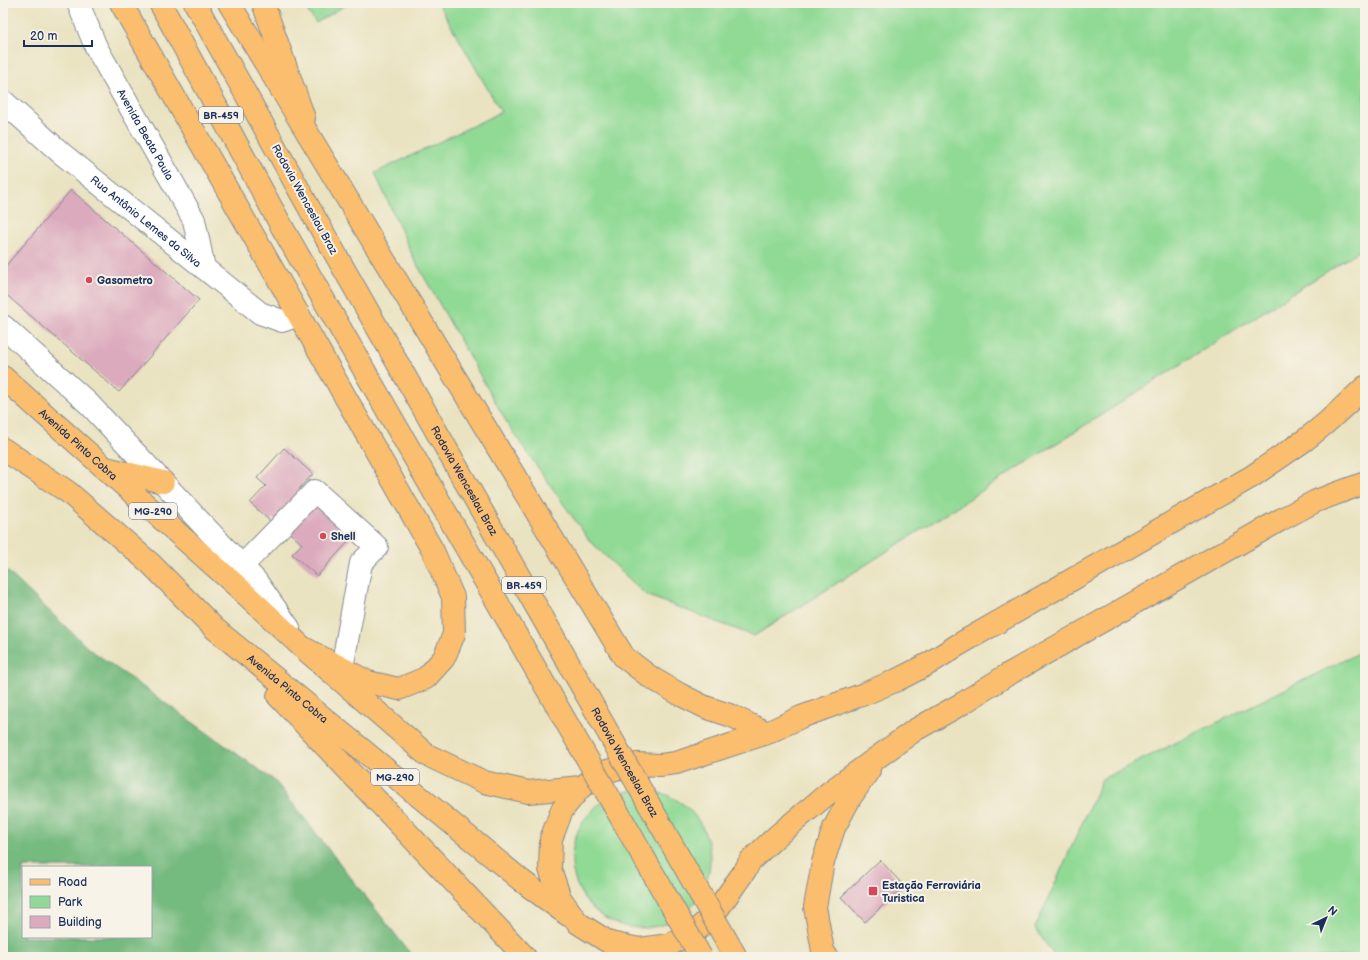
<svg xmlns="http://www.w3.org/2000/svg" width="1368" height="960" font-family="'Balsamiq Sans',sans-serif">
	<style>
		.green { fill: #91da95; stroke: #56847a }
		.forest { fill: #74ba7e; stroke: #48746e; fill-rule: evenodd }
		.building { fill: #dcaabd }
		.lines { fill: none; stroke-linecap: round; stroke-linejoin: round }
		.minor-casing { stroke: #828990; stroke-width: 24 }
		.major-casing { stroke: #828990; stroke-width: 24 }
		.highway-casing { stroke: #828990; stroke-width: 24 }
		.minor { stroke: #fff; stroke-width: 22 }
		.major { stroke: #fabe6e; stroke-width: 22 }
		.highway { stroke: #fabe6e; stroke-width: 22 }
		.major-bridge-casing { stroke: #828990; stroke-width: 24; stroke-linecap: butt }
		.major-bridge { stroke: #fabe6e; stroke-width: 22 }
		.poi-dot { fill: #d1495b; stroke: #f7f3e8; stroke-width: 1.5 }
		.labels { text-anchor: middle; stroke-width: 4; stroke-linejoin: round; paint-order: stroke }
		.shield { fill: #f7f3e8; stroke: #5d6a87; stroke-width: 1 }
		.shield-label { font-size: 10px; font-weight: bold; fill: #1b2f5e }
		.street-label { font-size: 11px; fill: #1b2f5e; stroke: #f7f3e8 }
		.poi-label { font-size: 11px; font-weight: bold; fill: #1b2f5e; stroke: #f7f3e8; text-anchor: start }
	</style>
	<rect width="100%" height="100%" fill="#f7f3e8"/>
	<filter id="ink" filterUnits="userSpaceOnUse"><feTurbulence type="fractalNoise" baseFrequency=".025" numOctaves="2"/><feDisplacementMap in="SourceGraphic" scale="8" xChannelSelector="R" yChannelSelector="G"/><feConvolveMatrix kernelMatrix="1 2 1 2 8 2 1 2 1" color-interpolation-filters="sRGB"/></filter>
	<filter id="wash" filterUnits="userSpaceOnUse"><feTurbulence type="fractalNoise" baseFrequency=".012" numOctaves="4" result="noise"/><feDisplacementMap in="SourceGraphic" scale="16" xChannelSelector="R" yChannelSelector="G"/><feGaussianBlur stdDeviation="0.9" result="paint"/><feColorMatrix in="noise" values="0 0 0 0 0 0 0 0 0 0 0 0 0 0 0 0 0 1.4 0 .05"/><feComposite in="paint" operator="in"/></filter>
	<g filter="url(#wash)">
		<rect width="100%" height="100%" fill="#eae3c1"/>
		<path class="green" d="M302,3H349L316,23Z
			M438,3H1365V247L754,636L646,595L589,540L510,428L414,259L375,173L501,112Z
			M1365,650V957H1055L1035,928L1102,779Z
			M572 859a69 69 0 1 1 138 0a69 69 0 1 1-138 0Z"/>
		<path class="forest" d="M3,567L88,648L275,781L413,957H3ZM23,867H151V937H23Z"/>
		<g id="blocks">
			<path class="building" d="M71,190L199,300L119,392L3,292V269Z
				M284,448L313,474L299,489L329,516L361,528L317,576L292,554L302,544L273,518L270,521L250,503L266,486L257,478Z
				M880,860L904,886L865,922L841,897Z"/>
		</g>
	</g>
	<g filter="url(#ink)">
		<use href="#blocks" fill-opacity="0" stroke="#828990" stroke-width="1"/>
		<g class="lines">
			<g class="minor-casing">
				<g id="minor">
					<path id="s1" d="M78,3L96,47L194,220L204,268"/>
					<path id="s2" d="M3,101L61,153L260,313L282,321L299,315"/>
					<path d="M3,326L89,404L256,581L289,628"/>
					<path d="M242,566L315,491L377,547L361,563L342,668"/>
				</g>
			</g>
			<g class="major-casing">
				<path id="major" d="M160,3L282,227
					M195,3L312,213
					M263,3L304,118"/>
			</g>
			<g class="highway-casing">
				<g id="highway">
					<path d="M121,3L433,551L453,597L454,634L444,658L426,678L399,689L368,682L302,647"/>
					<path d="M229,3L624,657L650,677L679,694L705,707L732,716L767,733"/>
					<path id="s3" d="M3,377L239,588L302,647L427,755L484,782L528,792L581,787"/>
					<path d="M1365,387L1326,423L1305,440L1251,477L958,645L928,664L897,680L864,694L801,717L767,733L676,763L660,765L637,764L607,771L581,787L562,810L551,839L550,869L560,898L578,923L610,943L640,949L669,945L696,931L717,910L746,869L750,861L778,835L831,791L915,730L963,703L1007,675L1282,519L1316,501L1365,483"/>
					<path id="s4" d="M3,449L68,492L151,564L214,628L522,881L568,915"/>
					<path d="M106,468L163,482"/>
					<path d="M278,696L525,957"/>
					<path d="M827,957L823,951L815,907L823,862L834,828L850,798L869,770"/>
				</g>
			</g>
			<use href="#minor" class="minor"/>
			<use href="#major" class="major"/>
			<use href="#highway" class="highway"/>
			<g class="major-bridge-casing">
				<g id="major-bridge">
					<path id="s5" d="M312,213L736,957"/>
					<path d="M282,227L701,957"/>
				</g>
			</g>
			<use href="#major-bridge" class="major-bridge"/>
		</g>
	</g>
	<g class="poi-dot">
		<circle cx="89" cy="280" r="4"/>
		<circle cx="323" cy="536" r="4"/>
		<rect x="868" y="886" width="10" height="10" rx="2"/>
	</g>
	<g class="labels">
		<g class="shield">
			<rect x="199" y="107" width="44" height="16" rx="3"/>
			<rect x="129" y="503" width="48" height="16" rx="3"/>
			<rect x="502" y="577" width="44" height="16" rx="3"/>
			<rect x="371" y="769" width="48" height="16" rx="3"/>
		</g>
		<g class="shield-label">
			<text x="221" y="119">BR-459</text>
			<text x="153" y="515">MG-290</text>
			<text x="524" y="589">BR-459</text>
			<text x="395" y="781">MG-290</text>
		</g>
		<g class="street-label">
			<text dy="4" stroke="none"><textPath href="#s1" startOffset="148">Avenida Beata Paula</textPath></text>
			<text transform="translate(305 199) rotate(61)" y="4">Rodovia Wenceslau Braz</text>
			<text dy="4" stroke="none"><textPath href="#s2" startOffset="187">Rua Antônio Lemes da Silva</textPath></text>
			<text dy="4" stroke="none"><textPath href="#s3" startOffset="101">Avenida Pinto Cobra</textPath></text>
			<text dy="4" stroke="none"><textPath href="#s5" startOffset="308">Rodovia Wenceslau Braz</textPath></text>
			<text dy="4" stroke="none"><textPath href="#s4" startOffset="373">Avenida Pinto Cobra</textPath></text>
			<text dy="4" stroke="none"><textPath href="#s5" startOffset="632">Rodovia Wenceslau Braz</textPath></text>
		</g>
		<g class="poi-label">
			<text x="97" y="284">Gasometro</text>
			<text x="331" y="540">Shell</text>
			<text x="882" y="889">Estação Ferroviária<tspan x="882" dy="13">Turistica</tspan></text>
		</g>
	</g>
	<rect width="1368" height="960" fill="none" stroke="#f7f3e8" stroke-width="16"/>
	<rect x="22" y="866" width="130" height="72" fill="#f7f3e8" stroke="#9fa5b1"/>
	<rect x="30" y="879" width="20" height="6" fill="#fabe6e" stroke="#9fa5b1"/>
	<text x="58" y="886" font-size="12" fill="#1b2f5e">Road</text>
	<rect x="30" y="896" width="20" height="12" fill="#91da95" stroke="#9fa5b1"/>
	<text x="58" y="906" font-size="12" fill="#1b2f5e">Park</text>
	<rect x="30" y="916" width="20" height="12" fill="#dcaabd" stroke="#9fa5b1"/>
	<text x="58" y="926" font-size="12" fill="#1b2f5e">Building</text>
	<g transform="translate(1326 918) rotate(43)" stroke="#f7f3e8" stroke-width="3" paint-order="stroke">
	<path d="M0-3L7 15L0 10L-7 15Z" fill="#1b2f5e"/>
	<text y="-6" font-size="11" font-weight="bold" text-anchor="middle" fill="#1b2f5e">N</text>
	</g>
	<path d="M24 40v6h68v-6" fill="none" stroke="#1b2f5e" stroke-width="2"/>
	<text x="30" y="40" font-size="12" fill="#1b2f5e" stroke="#f7f3e8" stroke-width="3" paint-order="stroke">20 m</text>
</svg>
